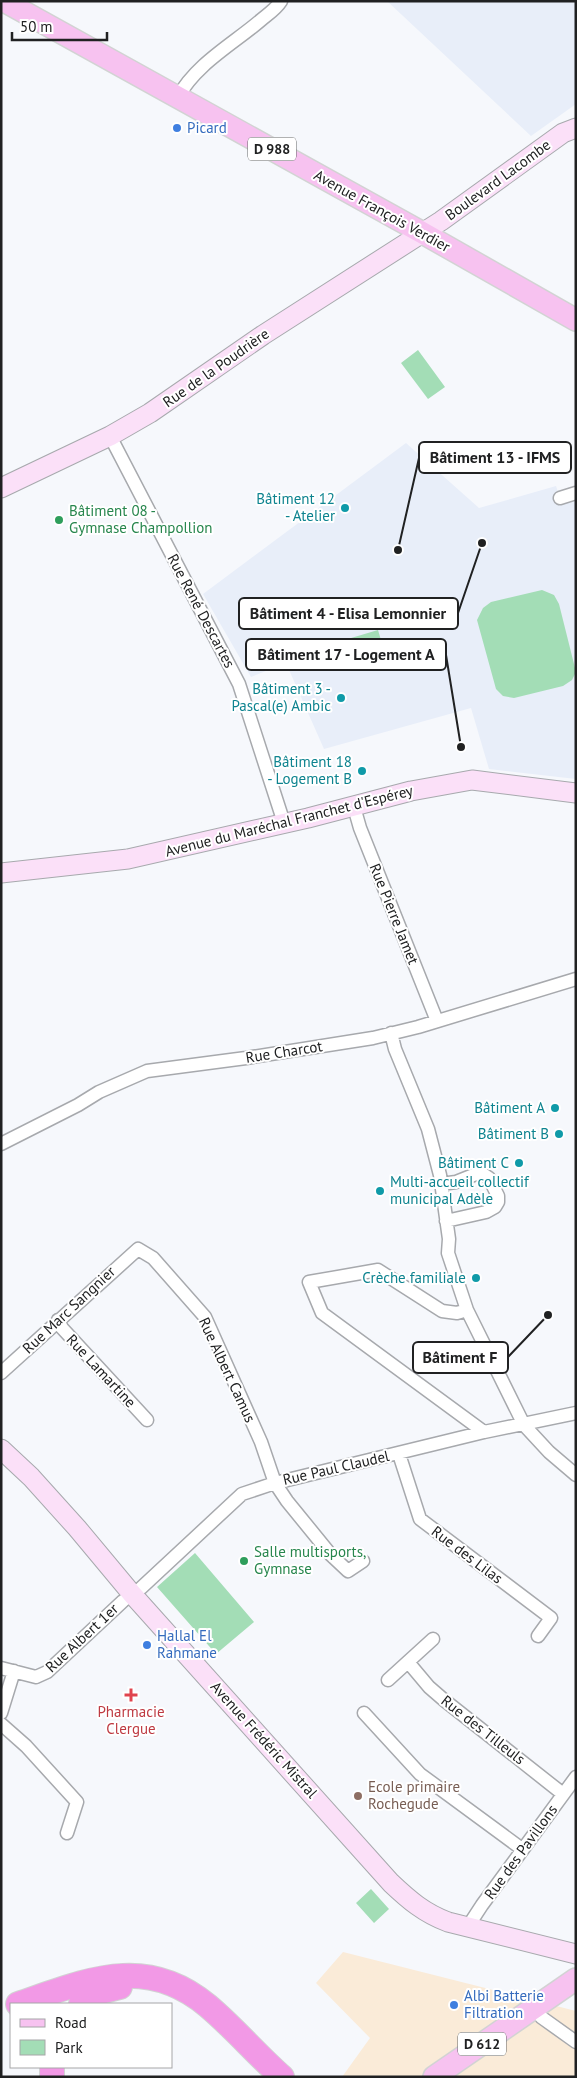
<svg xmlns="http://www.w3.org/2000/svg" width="577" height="2078" font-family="'PT Sans',sans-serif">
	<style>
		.commercial { fill: #faebd8 }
		.built { fill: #e8eef9 }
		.green { fill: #a3ddb6 }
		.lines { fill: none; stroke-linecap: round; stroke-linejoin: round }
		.street-casing { stroke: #a7a9ad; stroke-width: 15 }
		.secondary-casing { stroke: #a7a9ad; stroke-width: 21 }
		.primary-casing { stroke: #d2d3d3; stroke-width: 24 }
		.highway-casing { stroke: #d2d3d3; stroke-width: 26 }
		.street { stroke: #fff; stroke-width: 12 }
		.secondary { stroke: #fbe0f8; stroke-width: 19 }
		.primary { stroke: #f7c2f0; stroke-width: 21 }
		.highway { stroke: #f299e6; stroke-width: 24 }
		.shop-dot { fill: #3f7fe0; stroke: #fff; stroke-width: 2 }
		.culture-dot { fill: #0f9aa8; stroke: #fff; stroke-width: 2 }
		.leisure-dot { fill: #2e9e5b; stroke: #fff; stroke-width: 2 }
		.health-dot { fill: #e0444e; stroke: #fff; stroke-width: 2 }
		.education-dot { fill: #8d6e63; stroke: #fff; stroke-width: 2 }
		.labels { text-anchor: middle; stroke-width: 4; stroke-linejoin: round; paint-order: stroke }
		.shield { fill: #fff; stroke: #636464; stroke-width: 1 }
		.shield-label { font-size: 14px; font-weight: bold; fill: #202122 }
		.shop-label { font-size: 15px; fill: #366cbe; stroke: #fff; text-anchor: start }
		.street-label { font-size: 15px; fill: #202122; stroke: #fff }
		.culture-label { font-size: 15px; fill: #0d838f; stroke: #fff; text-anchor: end }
		.leisure-label { font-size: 15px; fill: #27864d; stroke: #fff; text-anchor: start }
		.health-label { font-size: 15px; fill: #be3a42; stroke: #fff }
		.education-label { font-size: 15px; fill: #785e54; stroke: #fff; text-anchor: start }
		.leader { fill: none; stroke: #202122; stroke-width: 2 }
		.callout-dot { fill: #202122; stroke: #fff; stroke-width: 2 }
		.callout { fill: #fff; stroke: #202122; stroke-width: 2 }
		.callout-label { font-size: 16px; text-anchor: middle; font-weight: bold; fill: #202122 }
	</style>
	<rect width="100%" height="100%" fill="#f6f8fc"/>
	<path class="commercial" d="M343,1952L576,2011V2077H342L370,2038L316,1983Z"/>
	<path class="built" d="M387,1H576V104L531,136Z
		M406,443L479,508L556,486L562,504L576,500V779L489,769L471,708L324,749L286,663L251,677L203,594Z"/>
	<path class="green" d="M418,350L445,387L428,399L401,363Z
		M542,590L554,595L559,604L576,672L572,680L563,686L514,698L503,696L496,689L477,620L483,608L491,602Z
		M378,630L386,657L349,668L341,641Z
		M195,1553L254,1622L216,1654L157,1587Z
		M371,1889L389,1909L374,1923L356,1903Z"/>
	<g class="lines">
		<g class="street-casing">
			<path id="street" d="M178,97C196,64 233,44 261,20C268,14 276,9 281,1
				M110,436L239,684L284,823
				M560,498L576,493
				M354,807L360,828L437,1021
				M391,1033L395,1049L428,1129L440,1175L449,1239L448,1253L467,1310L524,1425L549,1452L576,1475
				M1,1144L78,1105L99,1092L147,1071L246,1058L373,1038L418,1027L576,979
				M441,1184L456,1182L476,1174H483L489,1178L498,1196V1202L495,1207L486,1212L446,1221
				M467,1310L457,1313L442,1311L378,1270L309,1282L322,1313L484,1432
				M58,1320L62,1328L147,1420
				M1,1373L138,1249L153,1258L205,1317L261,1442L275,1483L287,1501L331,1555L348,1571L363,1561
				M399,1454L420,1519L551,1618L538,1636
				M408,1662L429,1687L444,1700L563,1794
				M1,1668L36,1677L47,1672L123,1601L141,1588L242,1494L275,1483L484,1432L576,1413
				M388,1680L433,1639
				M1,1713L14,1671
				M364,1713L420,1774L522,1849
				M1,1724L26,1746L77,1802L67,1833
				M467,1928L482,1905L576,1777
				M541,2017L576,2042"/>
		</g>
		<g class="secondary-casing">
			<path id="secondary" d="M1,488L110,436L150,413L263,335L441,221L563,133L576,128
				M1,873L128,859L308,818L411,791L472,780L576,793
				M1,1449L31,1477L77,1528L132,1594L391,1883C409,1900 424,1913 448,1922L576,1954"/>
		</g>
		<g class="primary-casing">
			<path id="primary" d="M4,1L421,232L576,320
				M434,2077L576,1979"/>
		</g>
		<g class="highway-casing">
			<path id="highway" d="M18,2004C86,1981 145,1953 208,2006C234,2028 256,2054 282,2077
				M81,2004L101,1992L120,1987
				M52,2067V2077"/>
		</g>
		<use href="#street" class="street"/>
		<use href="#secondary" class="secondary"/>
		<use href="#primary" class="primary"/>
		<use href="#highway" class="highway"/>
	</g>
	<g class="shop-dot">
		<circle cx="177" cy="128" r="5"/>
		<circle cx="147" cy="1645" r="5"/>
		<circle cx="454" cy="2005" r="5"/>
	</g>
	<g class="culture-dot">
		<circle cx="345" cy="508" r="5"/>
		<circle cx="341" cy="698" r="5"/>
		<circle cx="362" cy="771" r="5"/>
		<circle cx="555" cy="1108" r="5"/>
		<circle cx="559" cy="1134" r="5"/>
		<circle cx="519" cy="1163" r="5"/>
		<circle cx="380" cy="1191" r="5"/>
		<circle cx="476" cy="1278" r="5"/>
	</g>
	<g class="leisure-dot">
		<circle cx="59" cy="520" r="5"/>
		<circle cx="244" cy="1561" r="5"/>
	</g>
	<path class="health-dot" d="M128.5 1687.5h5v5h5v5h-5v5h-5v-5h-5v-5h5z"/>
	<circle class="education-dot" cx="358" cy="1796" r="5"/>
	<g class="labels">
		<g class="shield">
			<rect x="248" y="137.5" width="48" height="23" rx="4"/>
			<rect x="458" y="2032.5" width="48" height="23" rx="4"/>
		</g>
		<g class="shield-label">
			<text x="272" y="154">D 988</text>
			<text x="482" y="2049">D 612</text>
		</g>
		<g class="shop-label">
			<text x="187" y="133">Picard</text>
			<text x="157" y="1641">Hallal El<tspan x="157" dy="17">Rahmane</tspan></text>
			<text x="464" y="2001">Albi Batterie<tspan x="464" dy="17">Filtration</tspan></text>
		</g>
		<g class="street-label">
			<text transform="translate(498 180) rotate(-36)" y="5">Boulevard Lacombe</text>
			<text transform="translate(382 211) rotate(29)" y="5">Avenue François Verdier</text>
			<text transform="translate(216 368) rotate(-35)" y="5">Rue de la Poudrière</text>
			<text transform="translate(201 611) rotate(62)" y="5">Rue René Descartes</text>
			<text transform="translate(289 821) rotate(-14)" y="5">Avenue du Maréchal Franchet d'Espérey</text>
			<text transform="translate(394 914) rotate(68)" y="5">Rue Pierre Jamet</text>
			<text transform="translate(284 1052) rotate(-9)" y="5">Rue Charcot</text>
			<text transform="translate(69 1310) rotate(-43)" y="5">Rue Marc Sangnier</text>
			<text transform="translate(227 1370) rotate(65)" y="5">Rue Albert Camus</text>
			<text transform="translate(101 1371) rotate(47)" y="5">Rue Lamartine</text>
			<text transform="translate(336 1468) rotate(-13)" y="5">Rue Paul Claudel</text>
			<text transform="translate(467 1555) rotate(37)" y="5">Rue des Lilas</text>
			<text transform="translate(82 1638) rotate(-43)" y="5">Rue Albert 1er</text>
			<text transform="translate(483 1730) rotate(38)" y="5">Rue des Tilleuls</text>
			<text transform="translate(264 1740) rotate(48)" y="5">Avenue Frédéric Mistral</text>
			<text transform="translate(521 1852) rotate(-54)" y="5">Rue des Pavillons</text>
		</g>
		<g class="culture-label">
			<text x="335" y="504">Bâtiment 12<tspan x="335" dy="17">- Atelier</tspan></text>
			<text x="331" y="694">Bâtiment 3 -<tspan x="331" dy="17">Pascal(e) Ambic</tspan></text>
			<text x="352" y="767">Bâtiment 18<tspan x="352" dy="17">- Logement B</tspan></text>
			<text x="545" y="1113">Bâtiment A</text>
			<text x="549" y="1139">Bâtiment B</text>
			<text x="509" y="1168">Bâtiment C</text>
			<text x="390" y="1187" text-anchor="start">Multi-accueil collectif<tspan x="390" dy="17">municipal Adèle</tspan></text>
			<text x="466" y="1283">Crèche familiale</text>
		</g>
		<g class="leisure-label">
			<text x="69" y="516">Bâtiment 08 -<tspan x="69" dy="17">Gymnase Champollion</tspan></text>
			<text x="254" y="1557">Salle multisports,<tspan x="254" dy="17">Gymnase</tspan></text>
		</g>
		<g class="health-label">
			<text x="131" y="1717">Pharmacie<tspan x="131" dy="17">Clergue</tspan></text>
		</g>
		<g class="education-label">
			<text x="368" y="1792">Ecole primaire<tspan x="368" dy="17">Rochegude</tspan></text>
		</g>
	</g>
	<path class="leader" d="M398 550L419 458M482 543L458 613M461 747L446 655M548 1315L508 1357"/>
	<g class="callout-dot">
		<circle cx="398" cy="550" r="5"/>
		<circle cx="482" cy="543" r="5"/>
		<circle cx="461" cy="747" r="5"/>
		<circle cx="548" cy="1315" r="5"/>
	</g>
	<g class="callout">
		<rect x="419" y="442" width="152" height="31" rx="5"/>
		<rect x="239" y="598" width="219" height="31" rx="5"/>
		<rect x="246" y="639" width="200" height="31" rx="5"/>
		<rect x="413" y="1342" width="95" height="31" rx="5"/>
	</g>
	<g class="callout-label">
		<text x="495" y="463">Bâtiment 13 - IFMS</text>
		<text x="348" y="619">Bâtiment 4 - Elisa Lemonnier</text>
		<text x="346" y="660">Bâtiment 17 - Logement A</text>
		<text x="460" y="1363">Bâtiment F</text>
	</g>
	<rect width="577" height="2078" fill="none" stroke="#202122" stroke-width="5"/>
	<rect x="10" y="2003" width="162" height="65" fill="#ffffff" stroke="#a6a6a7"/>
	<rect x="20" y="2019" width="25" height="8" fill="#f7c2f0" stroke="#a6a6a7"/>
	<text x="55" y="2028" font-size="15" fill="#202122">Road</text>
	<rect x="20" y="2040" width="25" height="15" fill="#a3ddb6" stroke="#a6a6a7"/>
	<text x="55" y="2053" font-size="15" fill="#202122">Park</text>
	<path d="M12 32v8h95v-8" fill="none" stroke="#202122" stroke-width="2.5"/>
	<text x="20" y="32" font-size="15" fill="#202122" stroke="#ffffff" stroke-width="4" paint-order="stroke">50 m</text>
</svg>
